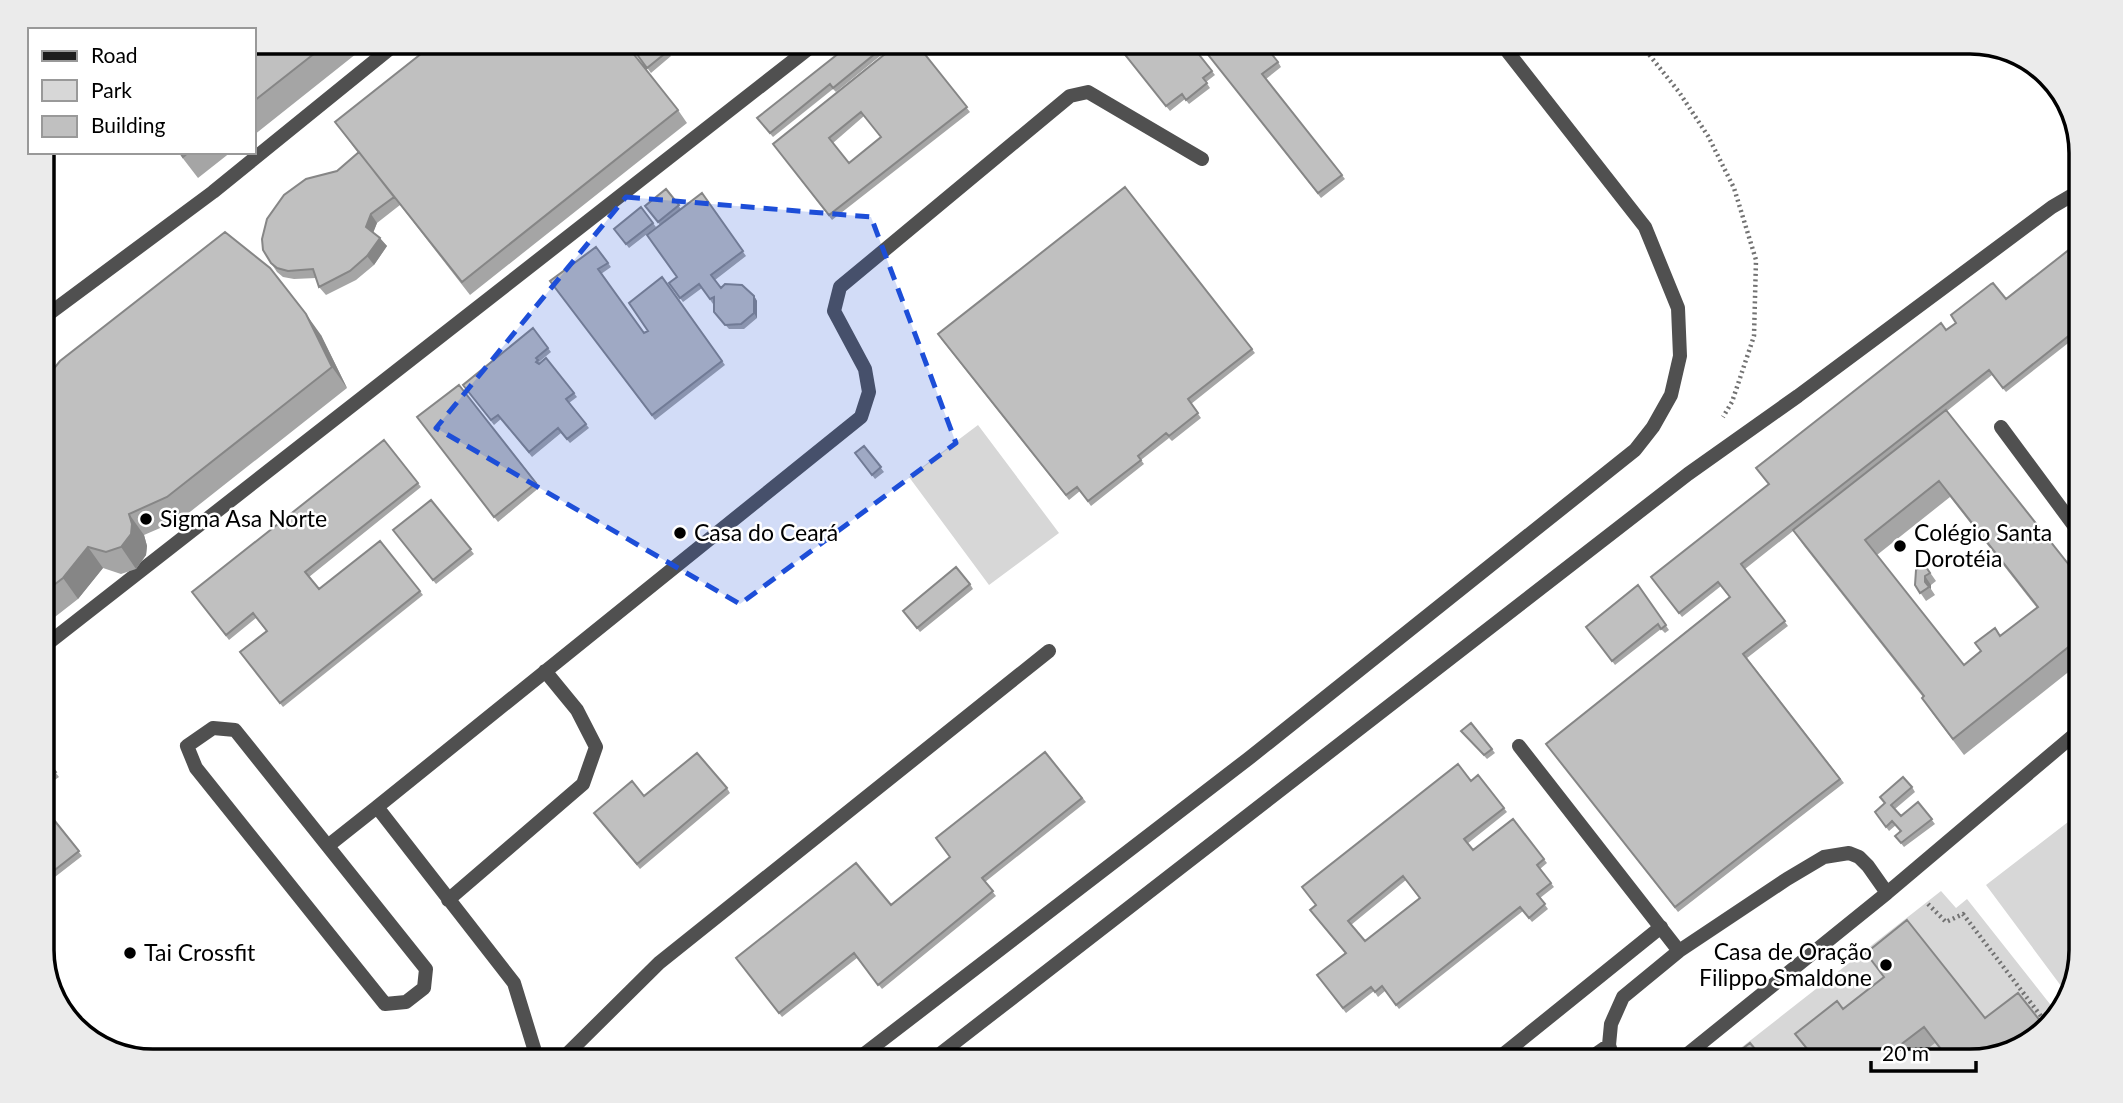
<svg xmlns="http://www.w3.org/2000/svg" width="2123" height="1103" font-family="Lato,sans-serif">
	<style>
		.green { fill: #d7d7d7 }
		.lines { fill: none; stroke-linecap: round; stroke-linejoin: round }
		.path { stroke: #727272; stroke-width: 4.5; stroke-dasharray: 2 3.5; stroke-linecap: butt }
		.service { stroke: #505050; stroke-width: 14 }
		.tertiary { stroke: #505050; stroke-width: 14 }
		.secondary { stroke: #1d1d1d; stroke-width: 14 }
		.wall { fill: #a5a5a5; fill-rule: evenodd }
		.shaded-wall { fill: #868686 }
		.building { fill: #c0c0c0; stroke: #868686; stroke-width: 2; fill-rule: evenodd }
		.marked { fill: #1d4ed8; fill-opacity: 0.2; stroke: #1d4ed8; stroke-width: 5; stroke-dasharray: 14 9; stroke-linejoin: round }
		.poi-dot { fill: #000; stroke: #fff; stroke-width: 2.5 }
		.labels { text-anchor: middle; stroke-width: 5; stroke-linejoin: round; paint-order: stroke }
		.poi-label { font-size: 23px; fill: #000; stroke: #fff; text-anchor: start }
		.rim { fill: none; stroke: #000; stroke-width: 3.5 }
	</style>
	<rect width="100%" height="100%" fill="#fff"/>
	<path class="green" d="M978,425L1059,533L989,585L909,477Z
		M2081,812V949L2071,990L2067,994L1986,885Z
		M1941,891L1956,908L1967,899L2057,1013L2031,1042L1970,1061H1724Z"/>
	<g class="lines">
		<path class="path" d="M1639,42L1679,92L1708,136L1734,188L1756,260L1754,336L1732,402L1723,417
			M1928,904L1946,922L1963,914L2047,1024"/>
		<path class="service" d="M42,319L213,192L398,42
			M2001,427L2081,535
			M42,648L817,42
			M213,728L235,730L426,969L424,988L406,1002L385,1004L196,768L187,746Z
			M1519,746L1679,951
			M329,845L377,807
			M1887,893L2081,729
			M448,900L583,784L596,747L577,710L545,671
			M537,1058L514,983L377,807L861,417L869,392L865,369L834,311L840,287L1070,96L1088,92L1202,159
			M560,1061L659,963L1049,651
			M1495,1061L1661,927
			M1586,1061L1609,1045
			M1614,1061L1609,1045L1611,1024L1623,997L1679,951L1787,879L1824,857L1849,853L1859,857L1868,866L1887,893L1679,1061"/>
		<path class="tertiary" d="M855,1061L1248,759L1635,450L1653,427L1671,395L1680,356L1678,308L1645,227L1500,42
			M931,1061L1688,474L1798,396L2052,207L2081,190"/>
		<path class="secondary" d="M506,1061L537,1058L546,1061"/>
	</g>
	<path class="wall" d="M254,42H371L254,135Z
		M661,42L671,56L651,73L633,49Z
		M877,42L885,52L836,92L833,89L773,137L761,123Z
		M915,42L970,112L832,220L773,144ZM864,116L881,137L849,163L833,143Z
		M1114,42H1189L1215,75L1206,82L1210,88L1189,104L1185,99L1170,111Z
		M1198,42L1278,62L1281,67L1266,79L1345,179L1321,198Z
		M678,110L687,123L470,295L400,205L377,223L373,232L387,246L374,265L356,280L326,295L319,287L316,278L294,279L283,277L277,272L271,263L337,171L358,153L335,122Z
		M178,152H231L198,178Z
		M1125,187L1255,353L1191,404L1201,418L1172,441L1169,438L1141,460L1144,464L1091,506L1080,491L1069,500L941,339Z
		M666,189L681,209L702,193L746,256L715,280L721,288L754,296L757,301V318L744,329H729L714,312L713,304L702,288L683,302L669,283L677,277L660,225L645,206Z
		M641,207L656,227L629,248L614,229Z
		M42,215L51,227L42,234Z
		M596,247L611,267L601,274L644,333L648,331L662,277L725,365L655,420L550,281Z
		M2081,263V333L2006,392L1992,375L1947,411L2081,580V662L1964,755L1933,714L1922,698L1923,697L1804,546L1793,531L1745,569L1788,626L1747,658L1844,783L1678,912L1546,744L1729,597L1721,586L1682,617L1651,577L1769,485L1946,330L2006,299ZM1950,497L2037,608L1964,665L1877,555Z
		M533,328L551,352L539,362L574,393L577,397L569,403L589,428L570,443L561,433L532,457L501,419L494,425L463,385Z
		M321,335L347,388L181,519L144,535L147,546L146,555L136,569L121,574L103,568L78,599L42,627V383Z
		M459,385L540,487L498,522L417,417Z
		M384,440L421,487L309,577L319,589L380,541L423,595L283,707L240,652L266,631L256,618L229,640L192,592Z
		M864,446L884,472L875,479L855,453Z
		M431,500L474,554L436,584L393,530Z
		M1924,564L1936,581L1931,585V589L1935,595L1926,601L1915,585Z
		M970,584L973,589L920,632L903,611Z
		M1638,585L1669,630L1665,633L1661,629L1615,665L1586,627Z
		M1471,723L1495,753L1487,759L1461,731Z
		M1045,752L1086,802L985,882L996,896L882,989L857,958L782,1017L736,958L891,905L950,857Z
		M42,755L59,777L42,789Z
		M1478,775L1507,812L1467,844L1473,850L1513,819L1547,863L1540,869L1554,887L1540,898L1548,909L1532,922L1523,911L1399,1009L1385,991L1378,997L1374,991L1346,1013L1317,975L1345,953L1313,914ZM1406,880L1419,898L1365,941L1351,925Z
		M1912,787L1915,792L1895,809L1901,816L1918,802L1935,824L1904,847L1895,836L1900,831L1896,825L1889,831L1875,812Z
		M727,788L730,793L640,869L597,817L644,796Z
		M42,805L82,856L42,887Z
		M1866,953L1985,1018L1943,1053L1935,1043L1912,1061H1815L1795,1034L1843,1009L1884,977Z"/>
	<path class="shaded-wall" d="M371,214L377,223L372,236L366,227Z
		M380,238L387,246L374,265L367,256Z
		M754,296L757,301V318L754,313Z
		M306,314L321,335L347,388L332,367Z
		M129,514L144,535L147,546L146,555L136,569L121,547Z
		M88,547L103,568L78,599L63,578Z
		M1925,576L1931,585V589L1925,582Z"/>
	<path class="building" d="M254,42H329L254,101Z
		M436,42H624L678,110L462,282L335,122Z
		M642,42H661L668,51L647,68L633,49Z
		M853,42H877L882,48L833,88L830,84L770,133L757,118Z
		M900,42H915L967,107L829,215L773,144ZM861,112L881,137L849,163L829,138Z
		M1115,42H1189L1212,71L1203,78L1207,83L1186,100L1182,94L1166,106Z
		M1198,42H1262L1278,62L1262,74L1342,175L1318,193Z
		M180,152H189L183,157Z
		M359,152L394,197L371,214L366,227L380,238L367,256L350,271L319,287L313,269L288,271L277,268L271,263L263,250L262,239L267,219L284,195L306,179L337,171Z
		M1125,187L1252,349L1188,399L1198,413L1169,436L1166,433L1138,456L1141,460L1088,501L1077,487L1066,495L938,334Z
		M666,189L679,205L658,222L645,206Z
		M702,193L743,251L711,275L721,288L725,284L742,285L754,296V313L741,324L725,325L714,312V297L710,299L699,284L680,298L669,283L677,277L647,235Z
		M641,207L653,223L626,244L614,229Z
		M42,215L48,223L42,227Z
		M225,232L270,268L306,314L332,367L167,497L129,514L132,524L131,534L121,547L106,552L88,547L63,578L42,594V383L60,361Z
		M596,247L608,263L598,269L644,333L648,331L629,303L662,277L722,361L652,415L550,281Z
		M2070,249L2081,263V326L2003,388L1989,370L1741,564L1785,621L1743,654L1840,779L1675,907L1546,744L1730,597L1718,582L1679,613L1651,577L1769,484L1756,468L1941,323L1946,330L1956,323L1951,315L1991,284L1993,283L2006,299Z
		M533,328L548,348L536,358L538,360L536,362L539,364L546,358L574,393L566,399L586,424L567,439L558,428L529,452L498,415L491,420L463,385Z
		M459,385L536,483L494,517L417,417Z
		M1946,410L2081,580V637L1953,739L1922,698L1924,696L1793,530ZM1939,481L2038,607L2000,636L1995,628L1975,643L1981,651L1964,665L1865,540Z
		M384,440L418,483L305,572L319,589L380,541L420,591L280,703L240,652L267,631L253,613L226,635L192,592Z
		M864,446L881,467L872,475L855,453Z
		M431,500L471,549L433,580L393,530Z
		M1924,564L1930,573L1925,576V582L1929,587L1920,593L1915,585L1916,570Z
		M956,567L970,584L917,628L903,611Z
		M1638,585L1666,625L1661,629L1658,624L1612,661L1586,627Z
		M1471,723L1492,749L1484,755L1461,731Z
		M1045,752L1082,798L982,878L993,891L878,985L854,953L779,1013L736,958L856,863L891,905L950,857L936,838Z
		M697,753L727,788L637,864L594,813L632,781L644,796Z
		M42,755L56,772L42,783Z
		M1458,764L1471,781L1478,775L1504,808L1464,839L1473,850L1513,819L1544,859L1537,865L1551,883L1537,894L1545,904L1529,918L1520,907L1396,1005L1382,986L1375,992L1371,987L1343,1008L1317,975L1346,953L1310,910L1316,905L1302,887ZM1403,876L1420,898L1365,941L1348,921Z
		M1903,777L1912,787L1891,805L1901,816L1918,802L1932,819L1901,843L1895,836L1901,831L1892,821L1886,827L1875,812L1885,803L1880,797Z
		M42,805L79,851L42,880Z
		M1907,920L1985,1018L2018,993L2045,1027L2031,1042L1970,1061H1933L1944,1053L1924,1027L1899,1046L1911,1061H1817L1795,1034L1837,1001L1843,1009L1884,977L1866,953Z
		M1750,1043L1765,1061H1727Z"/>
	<path class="marked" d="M626,197L871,217L956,443L740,604L436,428Z"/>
	<g class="poi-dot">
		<circle cx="146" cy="519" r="7"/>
		<circle cx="680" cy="533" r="7"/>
		<circle cx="1900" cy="546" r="7"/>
		<circle cx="130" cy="953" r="7"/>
		<circle cx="1886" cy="965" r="7"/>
	</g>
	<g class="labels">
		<g class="poi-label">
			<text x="160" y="527">Sigma Asa Norte</text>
			<text x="694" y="541">Casa do Ceará</text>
			<text x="1914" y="541">Colégio Santa<tspan x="1914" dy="26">Dorotéia</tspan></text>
			<text x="1872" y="960" text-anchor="end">Casa de Oração<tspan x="1872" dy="26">Filippo Smaldone</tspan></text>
			<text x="144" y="961">Tai Crossfit</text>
		</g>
	</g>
	<path d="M0 0H2123V1103H0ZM153 54H1970A99 99 0 0 1 2069 153V950A99 99 0 0 1 1970 1049H153A99 99 0 0 1 54 950V153A99 99 0 0 1 153 54Z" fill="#ebebeb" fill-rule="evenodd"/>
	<path class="rim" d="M153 54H1970A99 99 0 0 1 2069 153V950A99 99 0 0 1 1970 1049H153A99 99 0 0 1 54 950V153A99 99 0 0 1 153 54Z"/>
	<rect x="28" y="28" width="228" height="126" fill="#ffffff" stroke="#999999" stroke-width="2"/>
	<rect x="42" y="51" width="35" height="10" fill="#1d1d1d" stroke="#999999" stroke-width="2"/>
	<text x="91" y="63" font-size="21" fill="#000000">Road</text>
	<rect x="42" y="80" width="35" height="21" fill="#d7d7d7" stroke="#999999" stroke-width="2"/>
	<text x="91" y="98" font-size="21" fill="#000000">Park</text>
	<rect x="42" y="116" width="35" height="21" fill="#c0c0c0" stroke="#999999" stroke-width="2"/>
	<text x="91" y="133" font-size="21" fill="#000000">Building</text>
	<path d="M1871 1061v10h105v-10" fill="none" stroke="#000000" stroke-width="3.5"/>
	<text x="1882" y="1061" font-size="21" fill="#000000" stroke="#ffffff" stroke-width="5" paint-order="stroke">20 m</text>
</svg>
